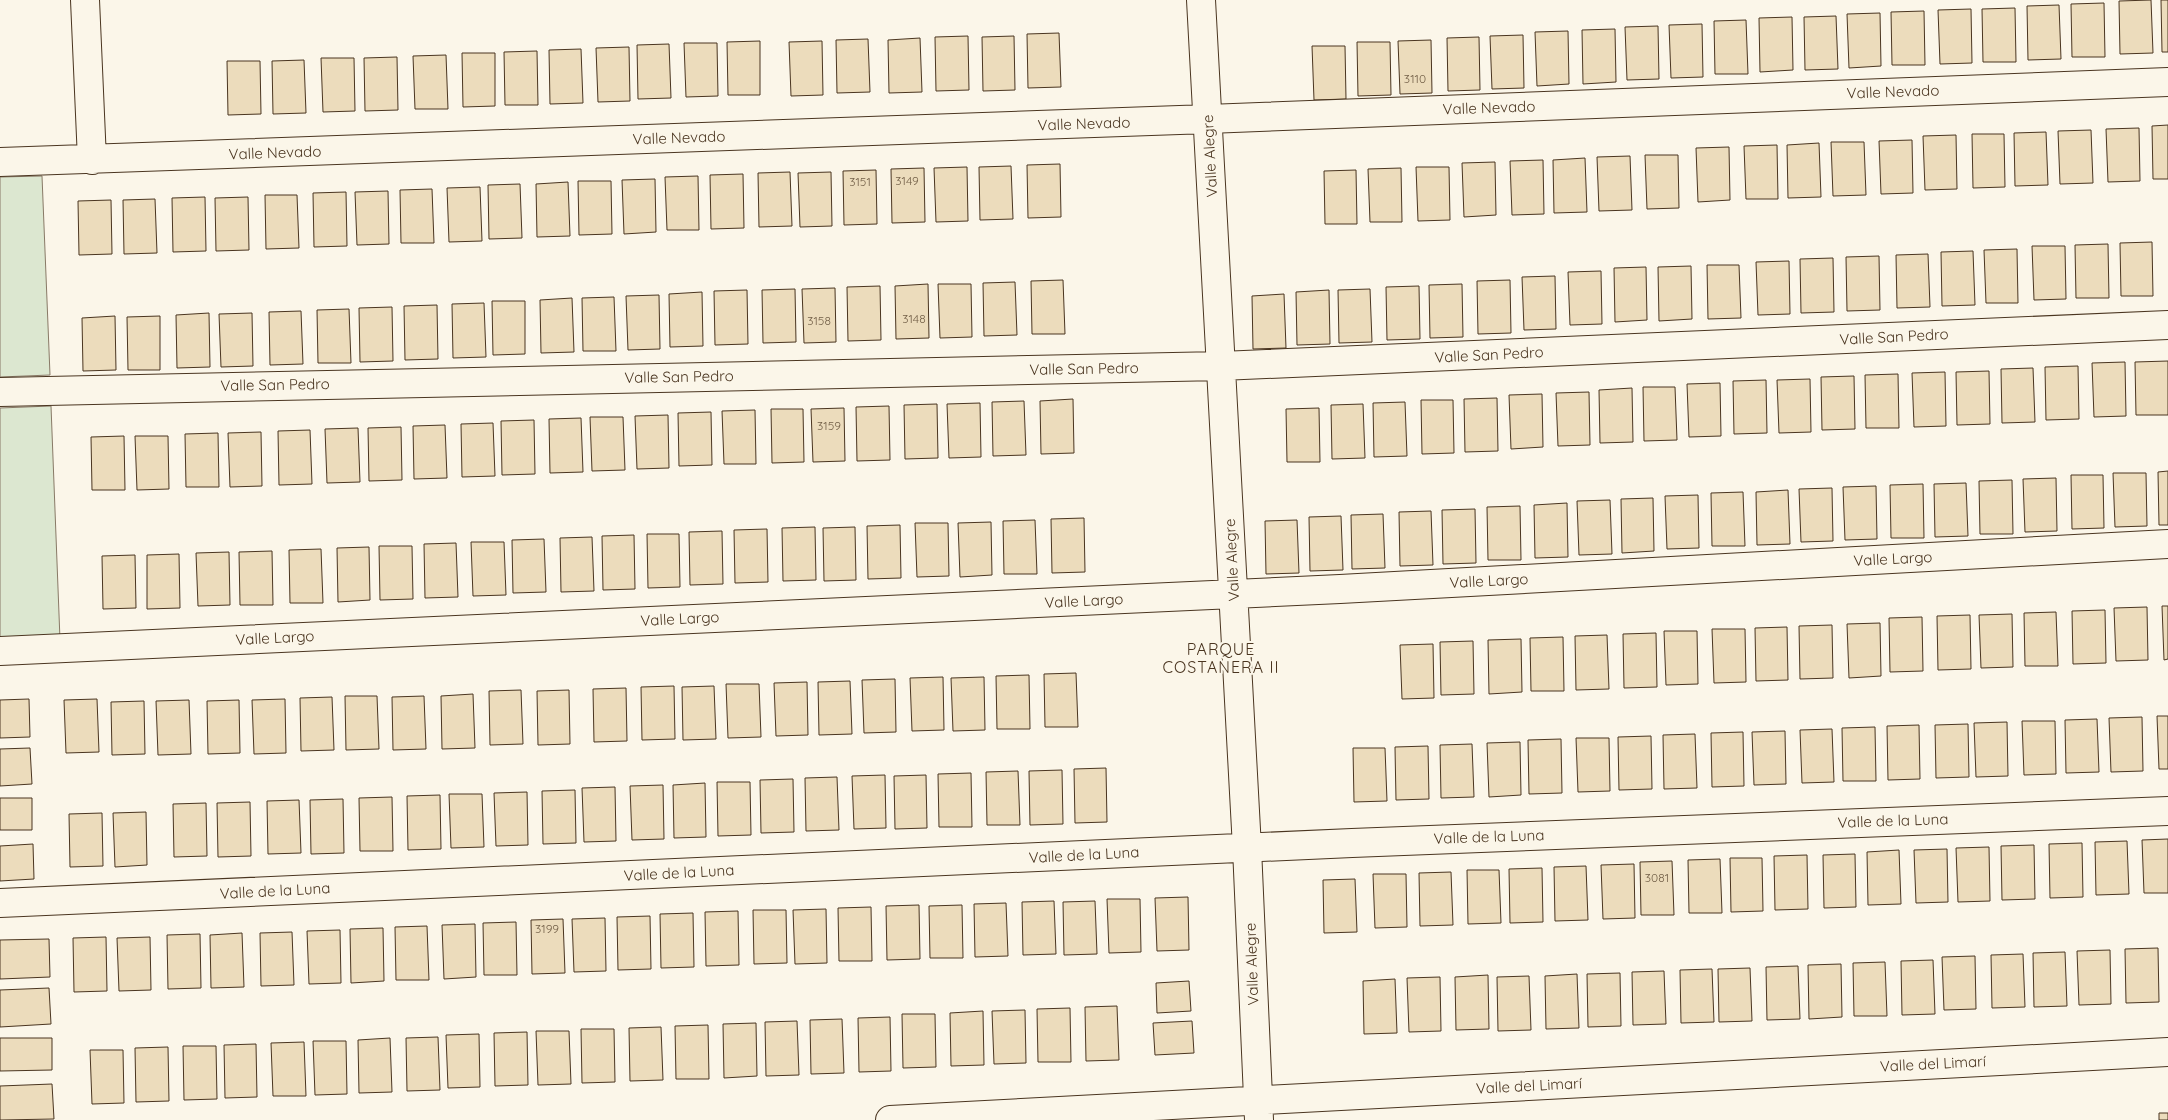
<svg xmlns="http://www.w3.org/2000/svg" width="2168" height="1120" font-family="Quicksand,sans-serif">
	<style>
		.green { fill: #dce7d0; stroke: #887966 }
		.building { fill: #ecdcbc; stroke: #4a3520 }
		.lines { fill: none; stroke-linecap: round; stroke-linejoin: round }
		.minor-casing { stroke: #4a3520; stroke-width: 30 }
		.minor { stroke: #fbf6e9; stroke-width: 28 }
		.labels { text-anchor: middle; stroke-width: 4; stroke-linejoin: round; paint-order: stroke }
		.number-label { font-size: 12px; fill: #725f47 }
		.street-label { font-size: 15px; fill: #4a3520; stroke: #fbf6e9 }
		.neighbourhood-label { font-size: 16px; letter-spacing: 1px; fill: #4a3520; stroke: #fbf6e9 }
	</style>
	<rect width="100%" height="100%" fill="#fbf6e9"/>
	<path class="green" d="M42,176L50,375L0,377V177Z
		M51,406L60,640L0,643V408Z"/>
	<path class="building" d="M2151,0L2153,53L2120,54L2119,1Z
		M2161,0H2168V52H2162Z
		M2104,3L2105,57H2072L2071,4Z
		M2059,5L2061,59L2028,60L2027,6Z
		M2015,8L2016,62H1983L1982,9Z
		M1971,9L1972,63L1940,64L1938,10Z
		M1924,11L1925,65H1892L1891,12Z
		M1880,13L1881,66L1849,68L1847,14Z
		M1836,16L1838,69L1805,70L1804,17Z
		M1792,17L1793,70L1760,72L1759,18Z
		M1746,20L1748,74H1715L1714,21Z
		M1702,24L1703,77L1671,78L1669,25Z
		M1658,26L1659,79L1627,80L1625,27Z
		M1615,29L1616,82L1583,84L1582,30Z
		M1568,31L1569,84L1537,86L1535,32Z
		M1059,33L1061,87L1028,88L1027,34Z
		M1523,35L1524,88L1492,89L1490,36Z
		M968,36L969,90L936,91L935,37Z
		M1014,36L1015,90L983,91L982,37Z
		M1479,37L1480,90L1448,91L1447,38Z
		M920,38L922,92L889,93L888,40Z
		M868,39L870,92L837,93L836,40Z
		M1431,40L1432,93L1400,94L1398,41Z
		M760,41V95H728L727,42Z
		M822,41L823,95L791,96L789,42Z
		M1357,42H1390L1391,95L1358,96Z
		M684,43H717L718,96L686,97Z
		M669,44L671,98L638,99L637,45Z
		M1312,46H1345L1346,99L1314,100Z
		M629,47L630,101L598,102L596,48Z
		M581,49L583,103L550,104L549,50Z
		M537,51L538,105H505L504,52Z
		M462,53H495V106L463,107Z
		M446,55L448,109H415L413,56Z
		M397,57L398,110L365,111L364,58Z
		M321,58H354L355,111L323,112Z
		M304,60L306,113L273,114L272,61Z
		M227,61H260L261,114L228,115Z
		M2168,125V179H2153L2152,126Z
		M2139,128L2140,181L2108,182L2106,129Z
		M2091,130L2093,183L2060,184L2058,131Z
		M2046,132L2048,185L2015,186L2014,133Z
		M1972,134H2004L2005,187L1973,188Z
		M1956,135L1957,189L1925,190L1923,136Z
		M1912,140L1913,193L1881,194L1879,141Z
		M1831,142H1864L1866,195L1833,196Z
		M1819,143L1821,197L1788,198L1787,145Z
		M1777,145L1778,199H1746L1744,146Z
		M1729,147L1730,200L1698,202L1696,148Z
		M1645,155H1678L1679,208L1647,209Z
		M1630,156L1632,210L1599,211L1597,157Z
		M1585,158L1587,212L1554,213L1553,160Z
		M1543,160L1544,214L1512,215L1510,161Z
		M1495,162L1496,215L1464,217L1462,163Z
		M1060,164L1061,217L1028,218L1027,165Z
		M1011,166L1013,219L980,220L979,167Z
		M967,167L968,221L936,222L934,168Z
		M1416,167H1449L1450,220L1418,221Z
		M924,168L925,222L892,223L891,169Z
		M1401,168L1402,222H1370L1368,169Z
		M876,170L877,224L844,225L843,171Z
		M1356,170L1357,224H1325L1324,171Z
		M790,172L792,226L759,227L758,173Z
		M831,172L832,226L800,227L798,173Z
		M743,174L744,228L711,229L710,175Z
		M698,176L699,230H667L665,177Z
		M655,179L656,232L624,234L622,180Z
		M578,181H611L612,234L579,235Z
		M568,182L570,236L537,237L536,184Z
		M520,184L522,238L489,239L488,185Z
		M480,187L482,241L449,242L447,188Z
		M432,189L434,243H401L400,190Z
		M388,191L389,244L357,245L355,192Z
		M346,192L347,246L314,247L313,193Z
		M265,195H297L299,248L266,249Z
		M205,197L206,251L173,252L172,198Z
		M248,197L249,250L216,251L215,198Z
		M155,199L157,253L124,254L123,200Z
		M111,200L112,254L79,255L78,201Z
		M2152,242L2153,296H2121L2120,243Z
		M2108,244L2109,298H2076L2075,245Z
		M2032,246H2065L2066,299L2034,300Z
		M2017,249L2018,303H1986L1984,250Z
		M1973,251L1975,305L1942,306L1941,252Z
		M1928,254L1930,307L1897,308L1896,255Z
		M1879,256L1880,310L1847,311L1846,257Z
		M1833,258L1834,312L1801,313L1800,259Z
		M1789,261L1790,314L1758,315L1756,262Z
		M1707,265H1739L1741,318L1708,319Z
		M1691,266L1692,319L1659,321L1658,267Z
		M1646,267L1647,320L1615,322L1614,268Z
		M1601,271L1602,324L1570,325L1568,272Z
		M1555,276L1556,329L1524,330L1522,277Z
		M1063,280L1065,334H1032L1031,281Z
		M1510,280L1511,333L1478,334L1477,281Z
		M1015,282L1017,335L984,336L983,283Z
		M928,284L929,338L896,339L895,286Z
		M938,284H971L972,337L940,338Z
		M1462,284L1463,337L1430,338L1429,285Z
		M880,286L881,340L848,341L847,287Z
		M1419,286L1420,339L1387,340L1386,287Z
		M835,288L836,342L804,343L802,289Z
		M795,289L796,342L763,343L762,290Z
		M1370,289L1372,342L1339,343L1338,290Z
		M747,290L748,344L715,345L714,291Z
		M1329,290L1330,344L1297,345L1296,292Z
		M702,292L703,346L670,347L669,294Z
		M1284,294L1286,348L1253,349L1252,296Z
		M659,295L660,349L628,350L626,296Z
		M614,297L616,351H583L582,298Z
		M572,298L574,352L541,353L540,300Z
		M492,301H525V354L493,355Z
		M484,303L486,357L453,358L452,304Z
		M437,305L438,359L405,360L404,306Z
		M392,307L393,361L360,362L359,308Z
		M349,309L351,363H318L317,310Z
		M301,311L303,364L270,365L269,312Z
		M209,313L210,367L177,368L176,315Z
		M252,313L253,366L221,367L219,314Z
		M115,316L116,370L83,371L82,318Z
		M160,316V370H128L127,317Z
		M2168,361V415H2136L2135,362Z
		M2125,362L2126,416L2094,417L2092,363Z
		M2078,366L2079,419L2046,420L2045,367Z
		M2033,368L2035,422L2002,423L2001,369Z
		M1989,371L1990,424L1957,425L1956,372Z
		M1945,372L1946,426L1914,427L1912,373Z
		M1898,374L1899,428H1866L1865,375Z
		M1854,376L1855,429L1822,430L1821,377Z
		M1810,379L1811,432L1779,433L1777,380Z
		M1766,380L1767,433L1734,434L1733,381Z
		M1720,383L1721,436L1689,437L1687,384Z
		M1643,387H1675L1677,440L1644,441Z
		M1632,388L1633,442L1600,443L1599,390Z
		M1589,392L1590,445L1558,446L1556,393Z
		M1542,394L1543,447L1511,449L1509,395Z
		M1497,398L1498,451L1465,452L1464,399Z
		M1073,399L1074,453L1041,454L1040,401Z
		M1421,400H1453L1454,453L1422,454Z
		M1024,401L1026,455L993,456L992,402Z
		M1405,402L1407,456L1374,457L1373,403Z
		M980,403L981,457L949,458L947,404Z
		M937,404L938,458L905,459L904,405Z
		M1363,404L1365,458L1332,459L1331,405Z
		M889,406L890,460L857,461L856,407Z
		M844,408L845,461L813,462L811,409Z
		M1319,408L1320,462H1287L1286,409Z
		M771,409H803L804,462L772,463Z
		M755,410L756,464H724L722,411Z
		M711,412L712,465L679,466L678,413Z
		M668,415L669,468L637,469L635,416Z
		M590,417H623L625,470L592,471Z
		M581,418L583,472L550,473L549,419Z
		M534,420L535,474L502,475L501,421Z
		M493,423L495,476L462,477L461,424Z
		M445,425L447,478L414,479L413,426Z
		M401,427L402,480L369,481L368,428Z
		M358,428L360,482L327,483L325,429Z
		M310,430L312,484L279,485L278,431Z
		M261,432L262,486L230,487L228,433Z
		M218,433L219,487H186L185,434Z
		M124,436L125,490H92L91,437Z
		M135,436H168L169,489L137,490Z
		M2168,471V525H2159L2158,472Z
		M2113,473H2146L2147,526L2115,527Z
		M2071,475H2103L2104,528L2072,529Z
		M2056,478L2057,531L2025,532L2023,479Z
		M2012,480L2013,534H1980L1979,481Z
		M1966,483L1968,536L1935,537L1934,484Z
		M1923,484L1924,538H1891L1890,485Z
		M1876,486L1877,539L1845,540L1843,487Z
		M1832,488L1833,541L1801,542L1799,489Z
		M1788,490L1790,544L1757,545L1756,492Z
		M1743,492L1745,546H1712L1711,493Z
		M1698,495L1699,548L1667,549L1665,496Z
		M1653,498L1654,551L1622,553L1621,499Z
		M1610,500L1612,554L1579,555L1577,501Z
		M1567,503L1568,557L1535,558L1534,505Z
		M1520,506L1521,560H1488L1487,507Z
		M1475,509L1476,563L1443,564L1442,510Z
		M1431,511L1433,565L1400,566L1399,512Z
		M1383,514L1385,568L1352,569L1351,515Z
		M1341,516L1343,570L1310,571L1309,517Z
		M1084,518L1085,572L1052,573L1051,519Z
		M1035,520L1037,574H1004L1003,521Z
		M1297,520L1299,573L1266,574L1265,521Z
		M991,522L992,575L960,577L958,523Z
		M915,523H948L949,576L917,577Z
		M900,525L901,578L868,579L867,526Z
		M815,527L816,580L783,581L782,528Z
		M855,527L856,580L824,581L823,528Z
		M767,529L768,582L735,583L734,530Z
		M722,531L723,584L690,585L689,532Z
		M647,534H679L680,587L648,588Z
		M634,535L635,589L603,590L602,536Z
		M592,537L594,591L561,592L560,538Z
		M544,539L546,592L513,593L512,540Z
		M471,542H504L506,595L473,596Z
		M456,543L458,597L425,598L424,544Z
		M379,546H412L413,599L380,600Z
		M369,547L370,600L338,602L337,548Z
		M321,549L323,603H290L289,550Z
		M272,551L273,605H240L239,552Z
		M229,552L230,605L198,606L196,553Z
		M179,554L180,608L147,609V555Z
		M135,555L136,608L103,609L102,556Z
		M2162,606H2168V659L2164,660Z
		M2147,607L2148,660L2116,661L2114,608Z
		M2105,610L2106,663L2073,664L2072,611Z
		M2056,612L2058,666H2025L2024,613Z
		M2012,614L2013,667L1981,668L1979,615Z
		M1970,615L1971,669L1938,670L1937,616Z
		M1922,617L1923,671L1890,672L1889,618Z
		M1880,623L1881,676L1849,678L1847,624Z
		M1832,625L1833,678L1800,679L1799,626Z
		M1787,627L1788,680L1756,681L1755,628Z
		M1712,629H1745L1746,682L1714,683Z
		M1664,631H1697L1698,684L1666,685Z
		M1656,633L1657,687L1624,688L1623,634Z
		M1607,635L1609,689L1576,690L1575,636Z
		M1563,637L1564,691H1531L1530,638Z
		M1521,639L1522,692L1489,694L1488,640Z
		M1473,641L1474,694L1441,695L1440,642Z
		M1433,644L1434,698L1402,699L1400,645Z
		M1076,673L1078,727H1045L1044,674Z
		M1029,675L1030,729H997L996,676Z
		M943,677L944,730L912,731L910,678Z
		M984,677L985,730L953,731L951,678Z
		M895,679L896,732L864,733L862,680Z
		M850,681L852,734L819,735L818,682Z
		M807,682L808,735L776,736L774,683Z
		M726,684H759L761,737L728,738Z
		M674,686L675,739L642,740L641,687Z
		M714,686L716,739L683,740L682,687Z
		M626,688L627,741L594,742L593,689Z
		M521,690L523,744L490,745L489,691Z
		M569,690L570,744L538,745L537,691Z
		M473,694L475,748L442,749L441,696Z
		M345,696H377L379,749L346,750Z
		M424,696L426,749L393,750L392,697Z
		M332,697L334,750L301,751L300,698Z
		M29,699L30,737L0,738V700Z
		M97,699L99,752L66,753L64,700Z
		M285,699L286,753L254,754L252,700Z
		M189,700L191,754L158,755L156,701Z
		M239,700L240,753L208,754L207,701Z
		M144,701L145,754L112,755L111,702Z
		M2157,716H2168V769H2159Z
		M2142,717L2143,771L2111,772L2109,718Z
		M2097,719L2099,772L2066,773L2065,720Z
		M2022,721H2055L2056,774L2024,775Z
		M2007,722L2008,776L1976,777L1974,723Z
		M1968,724L1969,777L1936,778L1935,725Z
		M1919,725L1920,779L1888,780L1887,726Z
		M1875,727L1876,781H1843L1842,728Z
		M1832,729L1834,782L1802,783L1800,730Z
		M1785,731L1786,784L1754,785L1752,732Z
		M1743,732L1744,786L1712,787L1711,733Z
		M1695,734L1697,788L1664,789L1663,735Z
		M1651,736L1652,789L1619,790L1618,737Z
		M1576,738H1609L1610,791L1578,792Z
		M1561,739L1562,793L1529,794L1528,740Z
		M1520,742L1521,795L1489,797L1487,743Z
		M1472,744L1474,797L1441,798L1440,745Z
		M1428,746L1429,799L1396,800L1395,747Z
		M30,748L32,784L0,786V749Z
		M1353,748H1385L1387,801L1354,802Z
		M1106,768L1107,822L1075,823L1074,769Z
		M1062,770L1063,824L1030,825L1029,771Z
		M1018,771L1020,825H987L986,772Z
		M971,773L972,827H939L938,774Z
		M885,775L886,828L854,829L852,776Z
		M926,775L927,828L895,829L894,776Z
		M837,777L839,830L806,831L805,778Z
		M793,779L794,832L761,833L760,780Z
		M717,782H750L751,835L718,836Z
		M705,783L706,837L674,838L673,785Z
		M663,785L664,839L632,840L630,786Z
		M615,787L616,841L584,842L582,788Z
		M575,790L576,843L543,844L542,791Z
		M527,792L528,845L496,846L494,793Z
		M449,794H482L484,847L451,848Z
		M440,795L441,849L408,850L407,796Z
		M392,797L393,851H360L359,798Z
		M0,798H32V830H0Z
		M343,799L344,853L311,854L310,800Z
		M299,800L301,853L268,854L267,801Z
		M250,802L251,856L218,857L217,803Z
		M206,803L207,856L174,857L173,804Z
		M146,812L147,865L115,867L113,813Z
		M102,813L103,866L70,867L69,814Z
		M2168,839V893H2144L2142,840Z
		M2127,841L2129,894L2096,895L2095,842Z
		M2082,843L2083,897L2050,898L2049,844Z
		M33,844L34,879L0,881V846Z
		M2034,845L2035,899L2002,900L2001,846Z
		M1989,847L1990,901L1958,902L1956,848Z
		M1947,849L1948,902L1916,903L1914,850Z
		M1899,850L1901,904L1868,905L1867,852Z
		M1855,854L1856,907L1824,908L1823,855Z
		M1807,855L1808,909L1775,910L1774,856Z
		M1730,858H1762L1763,911L1731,912Z
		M1720,859L1722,913H1689L1688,860Z
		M1672,861L1674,915H1641L1640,862Z
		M1634,864L1635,918L1603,919L1601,865Z
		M1586,866L1588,920L1555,921L1554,867Z
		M1542,868L1543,922L1510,923L1509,869Z
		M1467,870H1499L1501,923L1468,924Z
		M1451,872L1453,925L1420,926L1419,873Z
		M1373,874H1406L1407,927L1375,928Z
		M1355,879L1357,932L1324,933L1323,880Z
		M1188,897L1189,950L1157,951L1155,898Z
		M1107,899H1140L1141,952L1109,953Z
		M1054,901L1056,954L1023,955L1022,902Z
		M1095,901L1097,954L1064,955L1063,902Z
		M1006,903L1008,956L975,957L974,904Z
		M919,905L920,959L887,960L886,906Z
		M962,905L963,958H930L929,906Z
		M871,907L872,961H839L838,908Z
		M826,909L827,963L795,964L793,910Z
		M753,910H786L787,963L754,964Z
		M738,911L739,965L706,966L705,912Z
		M693,913L694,967L661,968L660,914Z
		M650,916L651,969L618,970L617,917Z
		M605,918L606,971L574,972L572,919Z
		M563,919L565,973L532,974L531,920Z
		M516,922L517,975H484L483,923Z
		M475,924L476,977L444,979L442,925Z
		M427,926L429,980H396L395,927Z
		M383,928L384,981L351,983L350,929Z
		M340,930L341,983L309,984L307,931Z
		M292,932L294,985L261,986L260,933Z
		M242,933L244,987L211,988L210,935Z
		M200,934L201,988L168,989L167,935Z
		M106,937L107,991L74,992L73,938Z
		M150,937L151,990L119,991L117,938Z
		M49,939L50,977L0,979V940Z
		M2158,948L2159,1002L2126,1003L2125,949Z
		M2110,950L2111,1004L2079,1005L2077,951Z
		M2065,952L2067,1006L2034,1007L2033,953Z
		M2023,954L2025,1007L1992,1008L1991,955Z
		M1975,956L1976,1009L1944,1010L1942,957Z
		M1933,960L1935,1014L1902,1015L1901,961Z
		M1885,962L1887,1016H1854L1853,963Z
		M1841,964L1842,1017L1809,1019L1808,965Z
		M1798,966L1800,1019L1767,1020L1766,967Z
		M1750,968L1752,1021L1719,1022L1718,969Z
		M1712,969L1714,1022L1681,1023L1680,970Z
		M1664,971L1666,1024L1633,1025L1632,972Z
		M1620,973L1621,1026L1588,1027L1587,974Z
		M1577,974L1579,1028L1546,1029L1545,976Z
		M1488,975L1489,1029L1456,1030L1455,977Z
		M1529,976L1531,1030L1498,1031L1497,977Z
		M1440,977L1441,1031L1409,1032L1407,978Z
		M1395,979L1397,1033L1364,1034L1363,981Z
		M1189,981L1191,1011L1157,1013L1156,983Z
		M49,988L51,1024L0,1027V990Z
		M1117,1006L1119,1060L1086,1061L1085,1007Z
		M1070,1008L1071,1062H1038L1037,1009Z
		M1025,1010L1026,1063L994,1064L992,1011Z
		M983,1011L984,1065L951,1066L950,1013Z
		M902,1014H935L936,1067L903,1068Z
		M890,1017L891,1071L859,1072L858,1018Z
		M842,1019L844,1073L811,1074L810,1020Z
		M797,1021L799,1075L766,1076L765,1022Z
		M1192,1021L1194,1053L1155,1055L1153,1023Z
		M756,1023L757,1076L724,1078L723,1024Z
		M708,1025L709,1079H676L675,1026Z
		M661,1027L663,1080L630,1081L629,1028Z
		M581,1029H614L615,1082L582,1083Z
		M536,1031H569L571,1084L538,1085Z
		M527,1032L528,1085L495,1086L494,1033Z
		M479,1034L480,1087L448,1088L446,1035Z
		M438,1037L440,1090L407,1091L406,1038Z
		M0,1038H52V1070L0,1071Z
		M390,1038L392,1092L359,1093L358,1040Z
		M313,1041H346L347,1094L315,1095Z
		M304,1042L306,1096H273L271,1043Z
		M256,1044L257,1097L225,1098L224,1045Z
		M183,1046H216L217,1099L184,1100Z
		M168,1047L169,1101L136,1102L135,1048Z
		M90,1050H123L124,1103L92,1104Z
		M52,1084L54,1119L0,1120V1086Z
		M2159,1113H2168V1120H2159Z"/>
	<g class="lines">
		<g class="minor-casing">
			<path id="minor" d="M85,0L92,160
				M1201,0L1247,848L1259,1120
				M0,162L1208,119L2168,82
				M0,392L1221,366L2168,325
				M0,651L1340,589L2168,544
				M0,903L1352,843L2168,811
				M890,1120L2168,1052"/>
		</g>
		<use href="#minor" class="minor"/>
	</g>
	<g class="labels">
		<g class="number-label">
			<text x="1415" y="83">3110</text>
			<text x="907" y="185">3149</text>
			<text x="860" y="186">3151</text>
			<text x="914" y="323">3148</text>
			<text x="819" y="325">3158</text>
			<text x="829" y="430">3159</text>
			<text x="1657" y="882">3081</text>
			<text x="547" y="933">3199</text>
		</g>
		<g class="street-label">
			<text transform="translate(1893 92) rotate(-2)" y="5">Valle Nevado</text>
			<text transform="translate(1489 108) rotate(-2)" y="5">Valle Nevado</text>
			<text transform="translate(1084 124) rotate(-2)" y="5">Valle Nevado</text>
			<text transform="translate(679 138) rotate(-2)" y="5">Valle Nevado</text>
			<text transform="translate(275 153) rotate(-2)" y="5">Valle Nevado</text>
			<text transform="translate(1210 156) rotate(-93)" y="5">Valle Alegre</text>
			<text transform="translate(1894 337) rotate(-3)" y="5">Valle San Pedro</text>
			<text transform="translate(1489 355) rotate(-3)" y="5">Valle San Pedro</text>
			<text transform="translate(1084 369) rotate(-1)" y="5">Valle San Pedro</text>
			<text transform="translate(679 377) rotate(-1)" y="5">Valle San Pedro</text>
			<text transform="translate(275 385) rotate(-1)" y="5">Valle San Pedro</text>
			<text transform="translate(1893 559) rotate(-3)" y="5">Valle Largo</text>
			<text transform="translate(1232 560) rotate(-93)" y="5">Valle Alegre</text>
			<text transform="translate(1489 581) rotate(-3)" y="5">Valle Largo</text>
			<text transform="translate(1084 601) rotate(-3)" y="5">Valle Largo</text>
			<text transform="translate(680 619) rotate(-3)" y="5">Valle Largo</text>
			<text transform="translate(275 638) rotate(-3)" y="5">Valle Largo</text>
			<text transform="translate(1893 821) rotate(-2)" y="5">Valle de la Luna</text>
			<text transform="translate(1489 837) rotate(-2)" y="5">Valle de la Luna</text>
			<text transform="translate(1084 855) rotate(-3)" y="5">Valle de la Luna</text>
			<text transform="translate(679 873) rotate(-3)" y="5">Valle de la Luna</text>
			<text transform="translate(275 891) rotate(-3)" y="5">Valle de la Luna</text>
			<text transform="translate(1252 964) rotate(-92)" y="5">Valle Alegre</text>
			<text transform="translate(1933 1064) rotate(-3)" y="5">Valle del Limarí</text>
			<text transform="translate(1529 1086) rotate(-3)" y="5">Valle del Limarí</text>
		</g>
		<g class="neighbourhood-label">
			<text x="1221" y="655">PARQUE<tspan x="1221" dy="18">COSTANERA II</tspan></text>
		</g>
	</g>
</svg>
